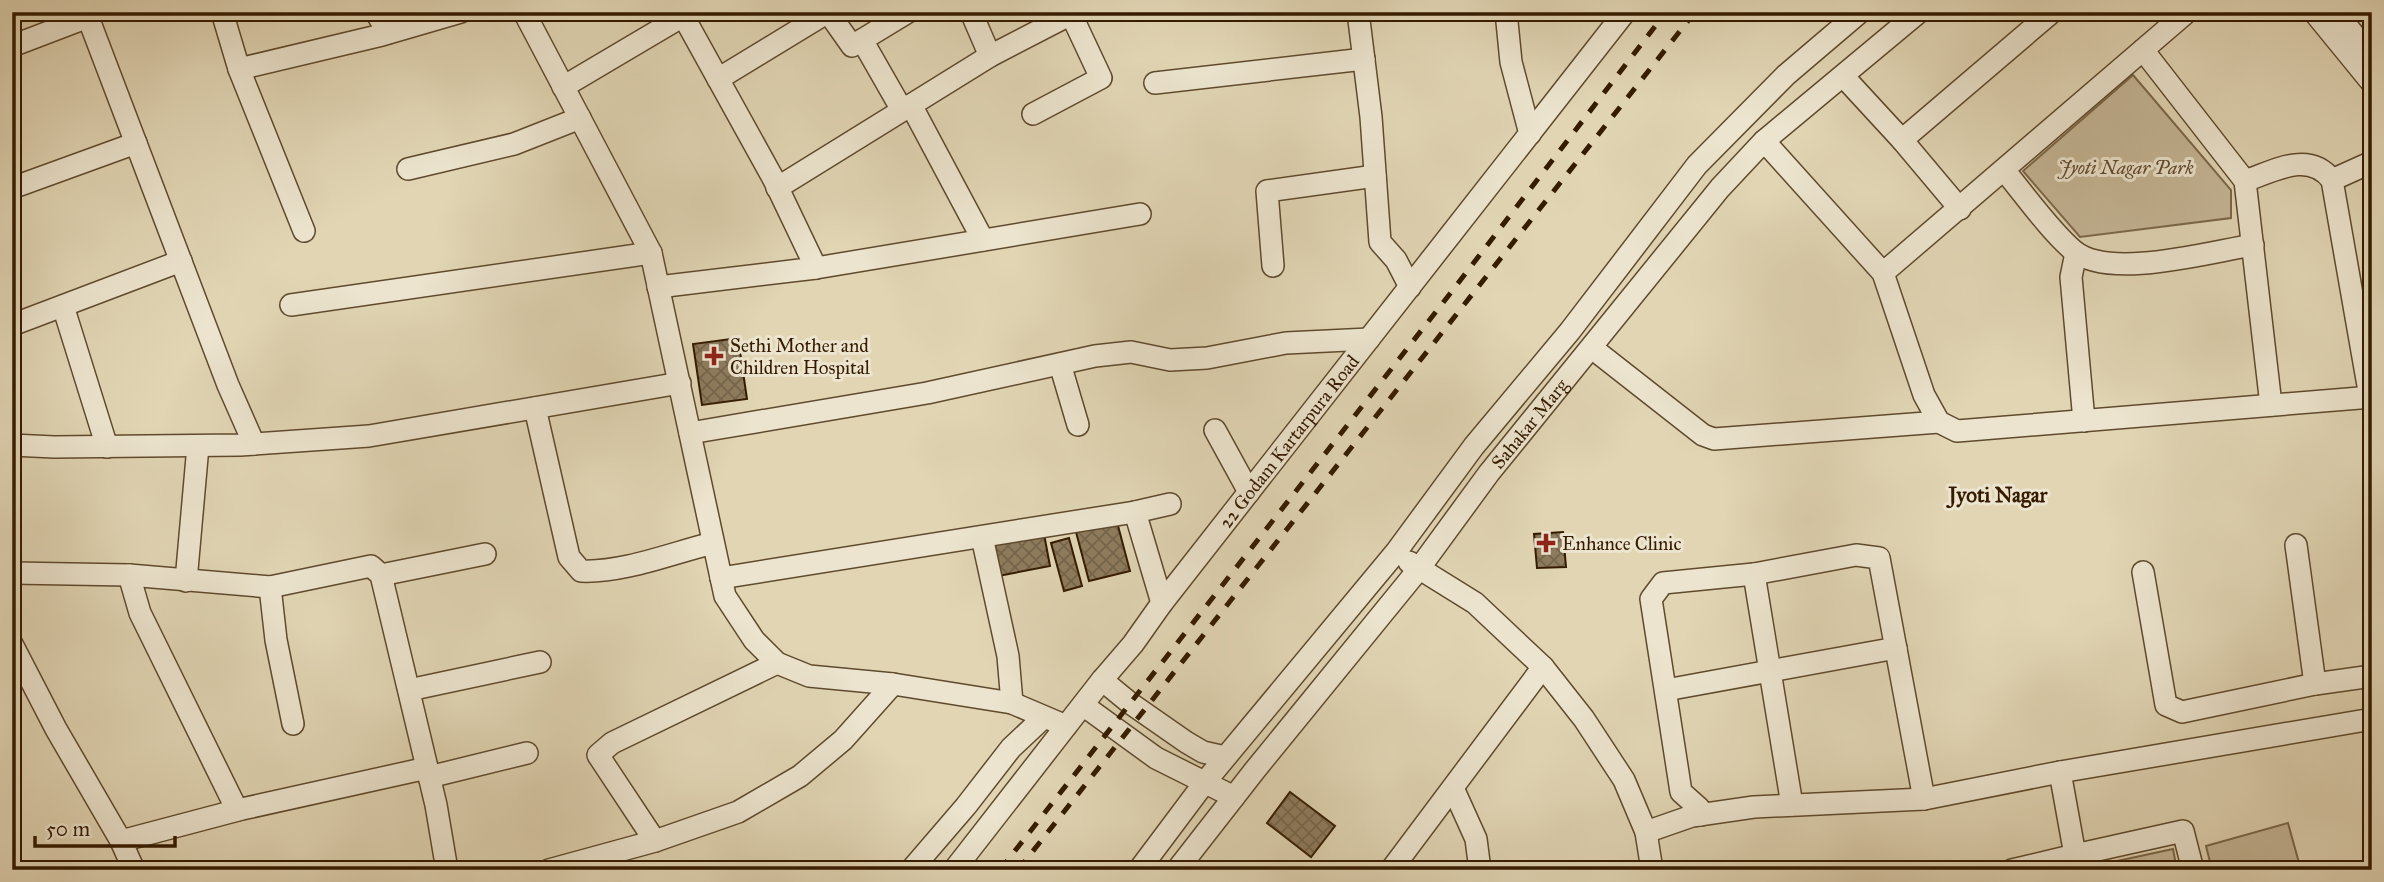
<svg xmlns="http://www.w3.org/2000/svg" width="2384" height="882" font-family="'IM FELL Great Primer',serif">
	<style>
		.green { fill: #c4b595; stroke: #7c684a; stroke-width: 2 }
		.building { fill: url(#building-cross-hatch); stroke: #341b00; stroke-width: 2 }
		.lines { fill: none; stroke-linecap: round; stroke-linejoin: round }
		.minor-casing { stroke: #5f4a2d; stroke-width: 24 }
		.minor { stroke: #ece4ce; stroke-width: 21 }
		.rail { stroke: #341b00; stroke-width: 5; stroke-dasharray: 12 12; stroke-linecap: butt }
		.poi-dot { fill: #8f2418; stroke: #ece4ce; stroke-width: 2.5 }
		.labels { text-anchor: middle; stroke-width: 6; stroke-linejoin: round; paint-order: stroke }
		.park-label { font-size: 19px; font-style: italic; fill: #5f492d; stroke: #ece4ce }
		.poi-label { font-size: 19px; fill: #341b00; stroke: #ece4ce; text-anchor: start }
		.street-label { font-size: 19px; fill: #341b00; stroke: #ece4ce }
		.neighbourhood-label { font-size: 21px; font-weight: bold; fill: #341b00; stroke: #ece4ce }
	</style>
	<defs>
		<pattern id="building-cross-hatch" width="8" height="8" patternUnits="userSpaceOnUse" patternTransform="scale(1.75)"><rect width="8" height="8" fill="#8e7c5e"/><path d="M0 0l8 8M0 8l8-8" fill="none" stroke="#75654b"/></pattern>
	</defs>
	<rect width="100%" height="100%" fill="#e1d5b4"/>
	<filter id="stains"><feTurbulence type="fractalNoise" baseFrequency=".00286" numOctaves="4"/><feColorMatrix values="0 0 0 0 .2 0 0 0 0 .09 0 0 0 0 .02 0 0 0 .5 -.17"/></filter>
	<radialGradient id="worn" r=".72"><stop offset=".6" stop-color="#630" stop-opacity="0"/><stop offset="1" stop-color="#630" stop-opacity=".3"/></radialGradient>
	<path class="green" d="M2133,75L2231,190V218L2080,237L2023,171Z
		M2288,823L2301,870H2212L2206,846Z
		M2173,849L2177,870H2105L2103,864Z"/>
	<path class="building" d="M738,338L747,399L702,405L693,344Z
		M1117,522L1130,571L1089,581L1076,532Z
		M1563,532L1566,567L1537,568L1534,534Z
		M1044,534L1050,566L998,576L991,545Z
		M1069,538L1082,586L1064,591L1051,543Z
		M1290,792L1335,826L1311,857L1267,823Z"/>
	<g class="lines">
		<g class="minor-casing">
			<g id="minor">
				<path d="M86,12L228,385L254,444"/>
				<path d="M222,12L239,69L382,35L461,12"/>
				<path d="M376,12L388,33"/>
				<path d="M524,12L651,253L725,596L754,640L777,663L809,676L893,684L1012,703L1066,726"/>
				<path d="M828,12L852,46L908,12"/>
				<path d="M971,12L990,56L1075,12"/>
				<path d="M1358,12L1371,117L1380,242L1396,260L1410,287"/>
				<path d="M1506,12L1511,62L1530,134"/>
				<path d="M2314,12L2372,83"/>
				<path d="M2336,12L2372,58"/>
				<path d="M862,40L902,110"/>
				<path d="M12,46L88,17"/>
				<path d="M2143,50L2245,181L2271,405"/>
				<path d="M239,69L304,231"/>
				<path d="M1843,76L1902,140L1960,209"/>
				<path d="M718,79L828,12"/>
				<path d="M1155,83L1364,59"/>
				<path d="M563,87L683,16"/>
				<path d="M911,105L990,56"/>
				<path d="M1033,114L1101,78L1071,14"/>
				<path d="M1902,140L2052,12"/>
				<path d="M1764,141L1883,273L1924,395L1939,422L1957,431L2372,397"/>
				<path d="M408,169L514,144L580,118"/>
				<path d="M2004,170C2024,194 2051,232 2074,251C2110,280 2209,252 2253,245"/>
				<path d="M2245,181C2274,171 2309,150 2332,180"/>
				<path d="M12,188L136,143"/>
				<path d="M777,188L911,105L983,240"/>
				<path d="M2076,253L2071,277L2084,421"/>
				<path d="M1273,266L1267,191L1375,176"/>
				<path d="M816,268L1140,214"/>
				<path d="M1883,273L2187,12"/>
				<path d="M658,287L816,268L774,180L681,12"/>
				<path d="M291,305L651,253"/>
				<path d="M63,306L107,447"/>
				<path d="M12,325L181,261"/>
				<path d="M1592,348L1703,435L1714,439L1939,422"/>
				<path d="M1060,364L1078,425"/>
				<path d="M2370,397L2332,180L2372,162"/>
				<path d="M535,408L569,557L581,571C623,573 672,553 713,543"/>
				<path d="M1215,430L1249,492"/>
				<path d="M690,433L927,393L1095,356L1131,352L1170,360L1207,358L1286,343L1369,339"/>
				<path d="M12,445L54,447L240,445L369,436L680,383"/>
				<path d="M1135,512L1170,504"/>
				<path d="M982,537L1008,656L1012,703"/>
				<path d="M2296,545L2315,684"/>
				<path d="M1409,562L1475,603L1543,667L1584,719L1624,780L1646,832L1652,870"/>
				<path d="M2143,572L2166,705L2182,712L2315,684L2372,676"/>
				<path d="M12,573L129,575L270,587L371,566L381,575L436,805L447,870"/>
				<path d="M1754,574L1792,805"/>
				<path d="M129,575L140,613L237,810"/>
				<path d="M381,575L485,554"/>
				<path d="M721,578L1135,512L1162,603"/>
				<path d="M186,581L198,446"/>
				<path d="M270,587L276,640L293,724"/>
				<path d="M12,644L56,729L121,841L134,870"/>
				<path d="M1102,680L1130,703L1186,742L1203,752L1225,757"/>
				<path d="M409,690L540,662"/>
				<path d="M1666,690L1896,648"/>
				<path d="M1083,705L1156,758L1234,797"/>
				<path d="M429,777L527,753"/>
				<path d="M1453,788L1476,839L1480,870"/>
				<path d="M1701,815L1699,808L1681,792L1651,599L1663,583L1754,574L1856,555L1879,558L1924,799"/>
				<path d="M1646,832L1692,816L1754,807L1924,799L2060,772L2372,719"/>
				<path d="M121,841L242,809L427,768"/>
				<path d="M655,841L598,755L612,743L777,663"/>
				<path d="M2075,855L2183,831L2193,870"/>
				<path d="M549,870L655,841L738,812L800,776L843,740L893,684"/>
				<path d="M911,870L966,806L1011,748L1043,718"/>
				<path id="s1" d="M954,870L1102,680L1133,644L1162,603L1625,12"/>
				<path d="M1139,870L1205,782L1396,552L1474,446L1570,331L1697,165L1786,75L1860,12"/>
				<path id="s2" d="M1177,870L1255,770L1418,570L1489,473L1720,188L1764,141L1919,12"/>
				<path d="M1391,870L1543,667"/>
				<path d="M2012,870L2075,855L2060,772"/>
			</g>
		</g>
		<use href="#minor" class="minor"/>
		<path class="rail" d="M1000,870L1449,295L1666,12
			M1018,870L1695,12"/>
	</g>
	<g class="poi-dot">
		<path d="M710.5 345.5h7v7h7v7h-7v7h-7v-7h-7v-7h7z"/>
		<path d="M1542.5 532.5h7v7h7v7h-7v7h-7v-7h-7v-7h7z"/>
	</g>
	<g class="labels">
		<g class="park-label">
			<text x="2126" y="174">Jyoti Nagar Park</text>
		</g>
		<g class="poi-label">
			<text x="730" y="352">Sethi Mother and<tspan x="730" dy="22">Children Hospital</tspan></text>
			<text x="1562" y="550">Enhance Clinic</text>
		</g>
		<g class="street-label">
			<text dy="7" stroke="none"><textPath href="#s2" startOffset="569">Sahakar Marg</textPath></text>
			<text dy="7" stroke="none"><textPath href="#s1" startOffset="544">22 Godam Kartarpura Road</textPath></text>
		</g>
		<g class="neighbourhood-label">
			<text x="1998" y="502">Jyoti Nagar</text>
		</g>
	</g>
	<rect width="2384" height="882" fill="none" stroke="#e1d5b4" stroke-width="42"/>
	<rect x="14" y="14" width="2356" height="854" fill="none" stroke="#341b00" stroke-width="3.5"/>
	<rect x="21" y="21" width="2342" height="840" fill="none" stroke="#341b00" stroke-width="2"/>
	<path d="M35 836v10h140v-10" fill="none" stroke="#341b00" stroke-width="3.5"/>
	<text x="46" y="836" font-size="21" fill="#341b00" stroke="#ece4ce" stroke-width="5" paint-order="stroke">50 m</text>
	<rect width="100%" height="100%" filter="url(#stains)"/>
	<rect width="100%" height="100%" fill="url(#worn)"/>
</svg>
